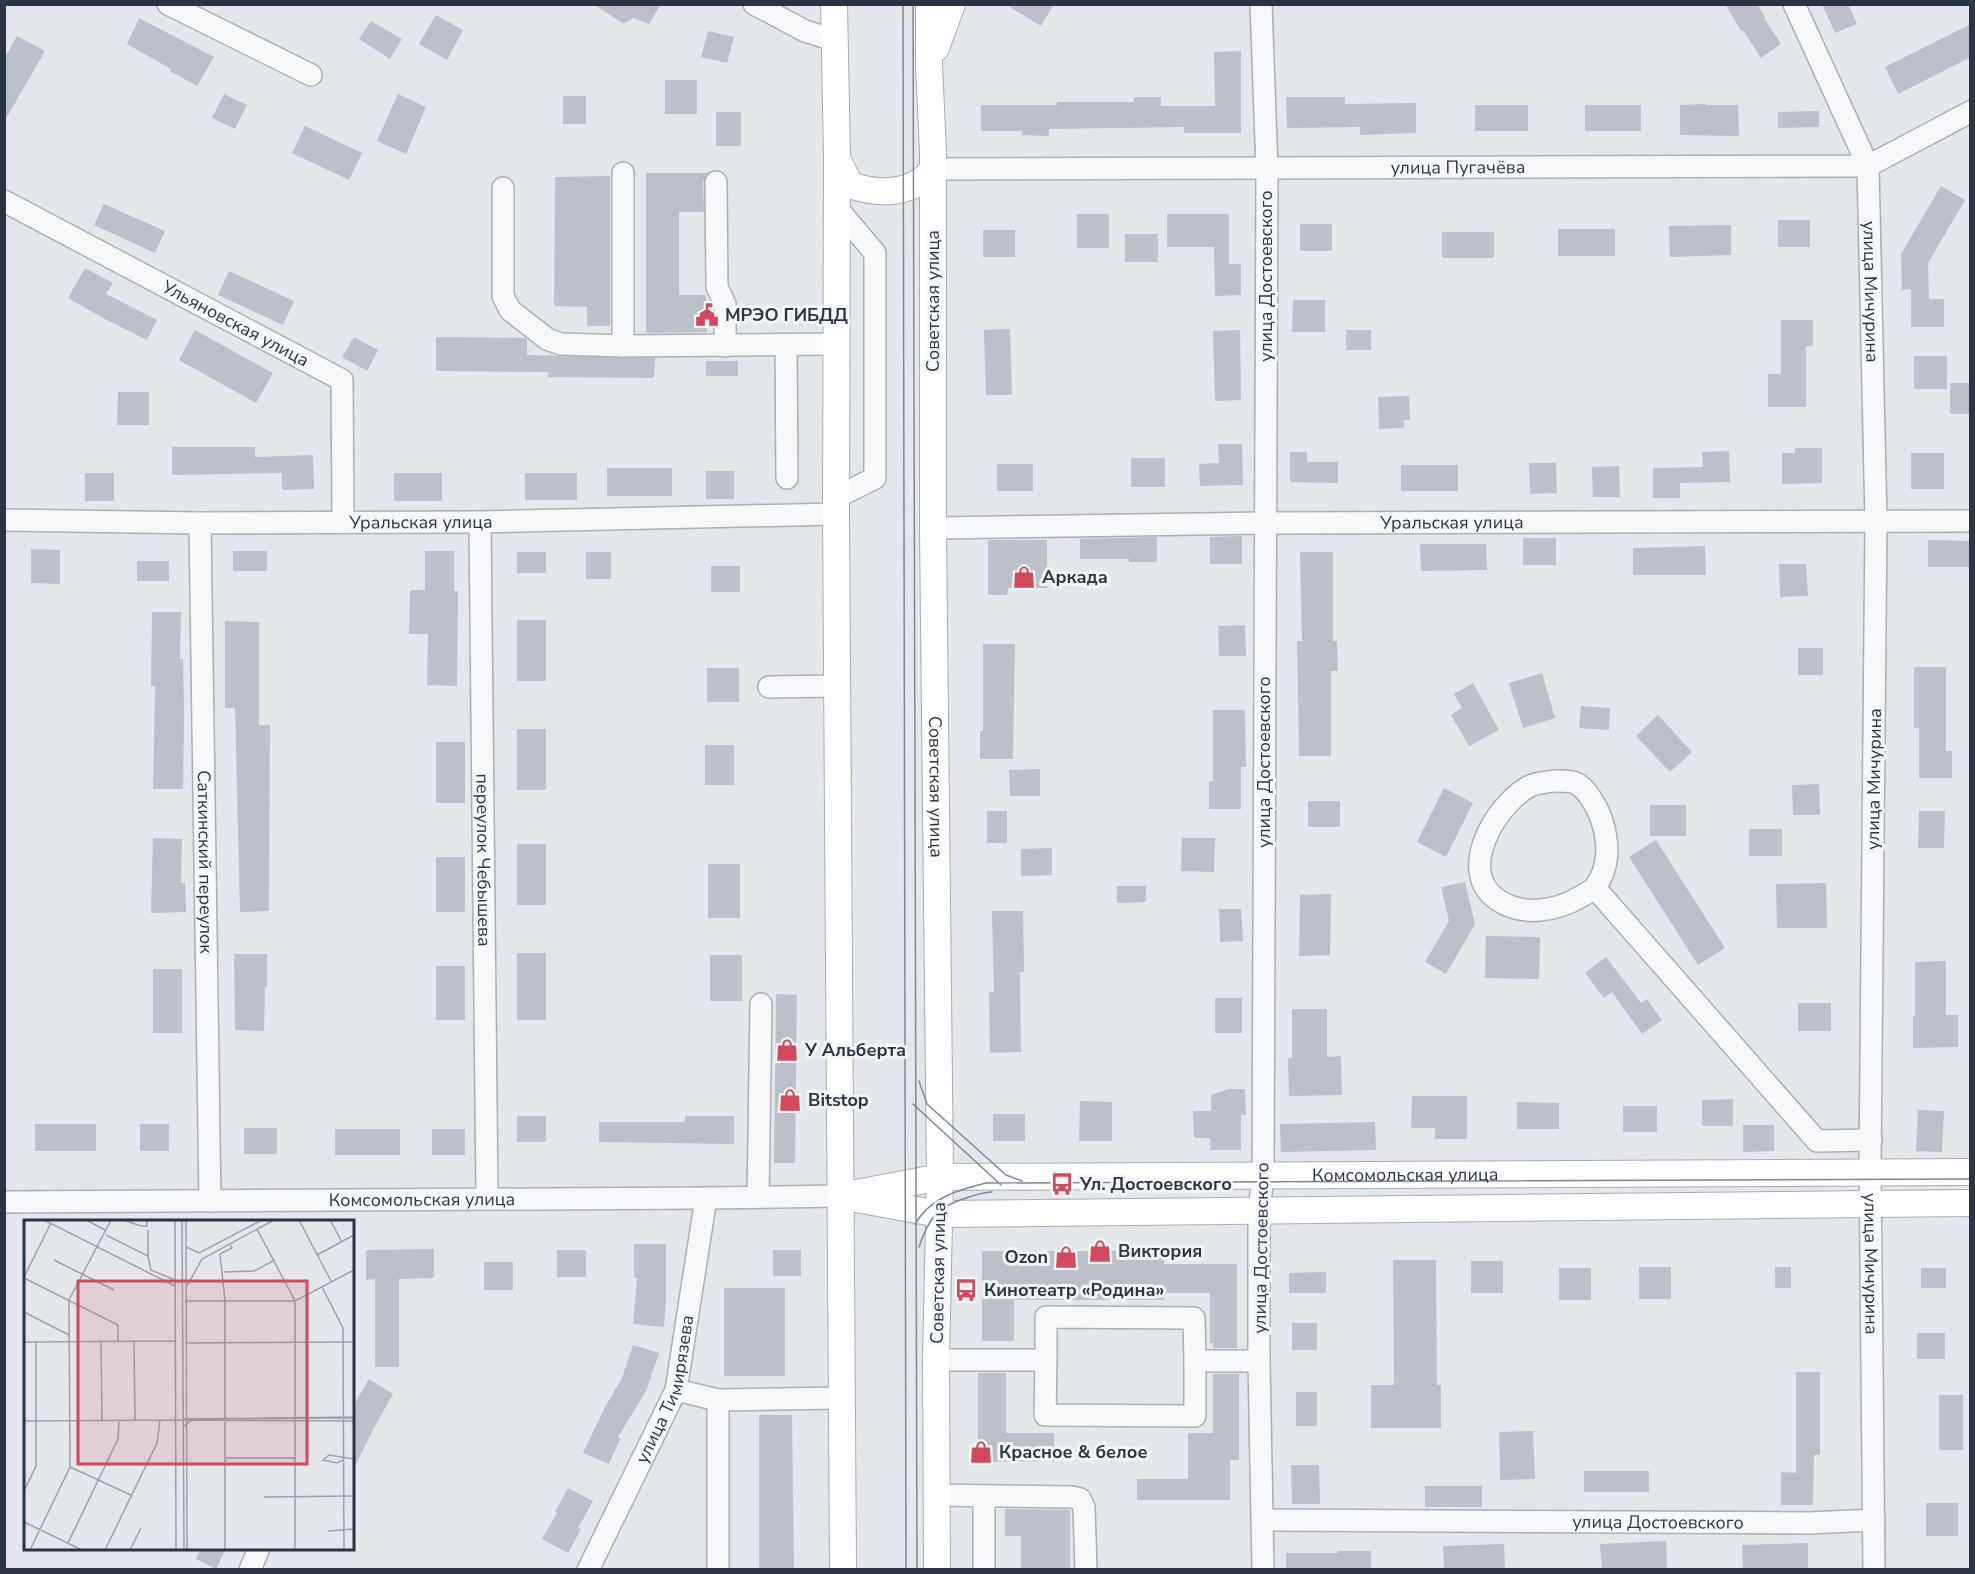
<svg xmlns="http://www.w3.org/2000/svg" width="1975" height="1574" font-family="'Nunito Sans',sans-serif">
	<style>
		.building { fill: #bbc0ca }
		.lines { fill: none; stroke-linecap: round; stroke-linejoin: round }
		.minor-casing { stroke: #a9aeb7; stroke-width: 24 }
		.major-casing { stroke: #a3abb8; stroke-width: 28 }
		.minor { stroke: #f7f8fa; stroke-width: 21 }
		.major { stroke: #fff; stroke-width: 26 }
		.tram { stroke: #7d8696; stroke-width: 1.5 }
		.labels { text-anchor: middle; stroke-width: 6; stroke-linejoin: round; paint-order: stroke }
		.street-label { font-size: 18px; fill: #2b3445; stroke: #f4f6f9 }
		.poi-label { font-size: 18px; font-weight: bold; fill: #2b3445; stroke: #f4f6f9; text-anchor: start }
		.inset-road { fill: none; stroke: #9a9fa9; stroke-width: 1.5 }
		.view { fill: #d1495b; fill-opacity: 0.15; stroke: #d1495b; stroke-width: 3 }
		.inset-edge { fill: none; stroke: #2b3445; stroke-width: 3 }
	</style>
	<rect width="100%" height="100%" fill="#e4e7ec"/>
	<path class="building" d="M593,4H661L649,24L633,18L624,24Z
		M1005,4H1054L1041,26Z
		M1725,4H1757L1765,17L1764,18L1781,44L1761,58L1743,30L1741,31Z
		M1822,4H1848L1857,24L1835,33Z
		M436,15L463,30L447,60L419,44Z
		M139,18L214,57L197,86L170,71L171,69L127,44Z
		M371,21L402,39L390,59L359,39Z
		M1971,24V57L1898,94L1885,67Z
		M708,31L734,37L727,63L701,57Z
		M17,36L45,51L4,122V59Z
		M1241,51V133H1184V127L1049,129V136L1022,135V131H981V105H1057V102H1134V97H1161V106H1215L1214,52Z
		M665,80H697V114H665Z
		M224,94L247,105L235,129L212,118Z
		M398,94L426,107L406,154L377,141Z
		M563,96H586V124H563Z
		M1286,97H1345V104L1416,103V133L1360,135V127L1287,128Z
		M1706,104V105H1738L1739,136L1680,135V105Z
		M1475,105H1528V131H1475Z
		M1585,105H1641V131H1585Z
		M1819,111V127L1778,128V112Z
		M716,112H741V146H716Z
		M305,126L362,153L349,180L292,153Z
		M646,173H707L703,182L704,212H679V295H706L707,332L646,333Z
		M610,176V326H587V307L554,306L555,177Z
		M1941,186L1965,200L1928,263L1929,299H1944V327H1911V289L1902,290L1901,254Z
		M104,204L165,231L155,253L94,225Z
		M1077,214H1109V248H1077Z
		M1167,214H1229V264H1241V295L1215,296L1214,247H1167Z
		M1778,220H1810V247H1778Z
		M1300,224H1332V251H1300Z
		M1731,225V255L1670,257L1669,226Z
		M1558,229H1615V256H1558Z
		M983,230H1015V257H983Z
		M1442,232H1494V258H1442Z
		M1125,234H1158V262H1125Z
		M85,268L113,283L106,294L157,320L147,340L103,318L68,298Z
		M229,271L294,301L283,325L218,295Z
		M1293,300H1325V332H1292Z
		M1781,320H1813V346H1806V407H1768V374H1781Z
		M1010,329L1012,395H986L984,330Z
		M195,330L273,373L256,403L179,360Z
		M1240,330L1241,400L1215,401L1213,331Z
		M1346,330H1371V350H1346Z
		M354,337L378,350L367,371L342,357Z
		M436,337L525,338L527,340V355L655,358L654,378L548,377V372L436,371Z
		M1914,356H1947V389H1914Z
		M706,361H738V376H706Z
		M1950,383H1971V414H1950Z
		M118,392H149V425H117Z
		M1409,396L1410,420H1404V428L1379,429L1378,397Z
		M1218,444H1242L1243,485L1200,486L1199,464L1219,463Z
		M172,447H255V457L313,455L314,489L282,490V473L172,475Z
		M1795,448H1822V483L1782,484V453H1795Z
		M1729,451L1730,482L1680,483V498H1653V468L1703,467L1702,452Z
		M1290,452H1307V462H1338V483L1290,482Z
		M1911,453H1944V489H1911Z
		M1131,458H1165V487H1131Z
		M1529,463H1556L1557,493L1530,494Z
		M997,464H1033V491H997Z
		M1401,465H1458V491H1401Z
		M1619,466L1620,497H1593L1592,467Z
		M607,468H672V496H607Z
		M706,471H734V499H706Z
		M85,473H114V501H85Z
		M394,473H442V501H394Z
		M525,473H577V500H525Z
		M1242,536V564H1210V537Z
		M1157,537V562H1129V559H1080V539Z
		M1523,538H1556V565H1523Z
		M988,540H1047V588H1008L1007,595H988Z
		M1928,540L1971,541V567H1928Z
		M1420,544H1486L1487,570L1421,571Z
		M1705,546L1706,575H1633V548Z
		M31,549L60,550V584L31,583Z
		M233,551H267V571H233Z
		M425,551H454V591H458L457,686L427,685L428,634H409L410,590H425Z
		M517,552H546V573H517Z
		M586,552H611V579H586Z
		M1300,552H1333V641H1337L1338,671H1331V756H1299L1297,641H1302Z
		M137,561H169V581H137Z
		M1779,564H1806L1808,596L1780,597Z
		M711,566H740V592H711Z
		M152,612H181L180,659H183L184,713L183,789H153L155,686H151Z
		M517,620H546V681H517Z
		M225,621L259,622V725H270L269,911L240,912L235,708H225Z
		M1245,625L1246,656H1219L1218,626Z
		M983,644H1015L1013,759H980V731H983Z
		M1798,648H1823V675H1798Z
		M1914,667H1946V751H1952V778H1919V728H1914Z
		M707,668H739V702H707Z
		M1542,673L1555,718L1523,728L1509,683Z
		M1473,683L1499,730L1469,746L1451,715L1462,708L1454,694Z
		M1581,706L1610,708L1609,730L1579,728Z
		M1213,710H1245L1246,767H1241V809H1209V781H1213Z
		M1658,715L1692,752L1670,772L1636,736Z
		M517,729H546V790H517Z
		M436,742H465V803H436Z
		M705,745H734V785H705Z
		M1040,769V796H1010L1009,770Z
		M1819,784L1820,815H1793L1792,785Z
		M1444,788L1473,803L1446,857L1417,842Z
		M1308,801H1340V827H1308Z
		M1650,805H1686V836H1650Z
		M987,811H1007V843H987Z
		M1919,811H1945L1944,848H1918Z
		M1749,829H1782V856H1749Z
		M153,838L182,839L181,883H185L186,912L151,913Z
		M1182,838H1215L1214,872L1181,871Z
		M1656,840L1725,948L1698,965L1629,857Z
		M517,844H546V905H517Z
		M1052,848V875L1021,876V849Z
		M436,857H465V912H436Z
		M708,864H740V918H708Z
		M1465,882L1475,924L1446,974L1425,962L1449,921L1441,887Z
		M1826,883L1827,928H1777L1776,884Z
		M1117,886H1146V902L1117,903Z
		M1331,894L1330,955L1299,956L1300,895Z
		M1219,909H1241L1243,941L1220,942Z
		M992,911H1023L1024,972H1020L1021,1052L990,1053L989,992H994Z
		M1486,936L1540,937L1539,979L1485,978Z
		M517,953H546V1020H517Z
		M234,954H267V987H265L264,1031L235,1030Z
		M710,955H742V1001H710Z
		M1606,957L1641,1003L1647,999L1662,1020L1642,1034L1612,992L1604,998L1585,973Z
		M1946,961V1015H1958V1047L1913,1048V1016H1915V962Z
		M436,966H465V1020H436Z
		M153,969H182V1033H153Z
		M776,994L797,995L795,1163H774Z
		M1215,998H1242V1033H1215Z
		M1798,1003H1831V1031H1798Z
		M1292,1009H1327V1057L1341,1056L1342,1095L1289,1096L1288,1058H1292Z
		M1229,1089H1245L1246,1115H1241V1150H1210V1138H1194L1193,1111H1211V1095Z
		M1412,1096H1467V1139H1435V1128H1411Z
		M1733,1099V1126H1702V1100Z
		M1080,1101L1112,1102V1141H1079Z
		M1517,1102L1559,1103V1129H1517Z
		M1623,1106H1657V1132H1623Z
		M1918,1110L1944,1111L1942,1152L1916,1151Z
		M993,1114H1025V1141H993Z
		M517,1116H546V1142H517Z
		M685,1116H734V1144L599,1142V1122H685Z
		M1375,1122L1376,1150L1281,1152L1280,1124Z
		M35,1124H96V1151H35Z
		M140,1124H169V1151H140Z
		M1743,1125H1774V1151L1743,1152Z
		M244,1128H277V1154H244Z
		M335,1129H400V1155H335Z
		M432,1129H465V1155H432Z
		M634,1244H666V1301L664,1327L633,1324L637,1278H634Z
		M434,1249V1278L399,1279V1367H375V1279L366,1280V1250Z
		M557,1250H586V1277H557Z
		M773,1250H801V1276H773Z
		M982,1251H1164V1264H1237V1348H1213V1343H1210V1293H1164V1300H1014V1341H982Z
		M1393,1260H1436L1437,1385H1441V1428H1371V1385H1394Z
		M1471,1261H1503V1293H1471Z
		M484,1262H513V1290H484Z
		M1639,1267H1671V1299H1639Z
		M1775,1267H1791V1288H1775Z
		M1559,1268H1591V1300H1559Z
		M1921,1268H1946V1288H1921Z
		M1326,1272V1293H1289V1273Z
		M724,1288H785V1376H724Z
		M1292,1323H1317V1350H1292Z
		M1917,1333H1945V1359H1917Z
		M633,1345L659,1353L646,1391L618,1437L620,1439L609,1464L583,1453L605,1407L622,1378Z
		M1796,1372H1820V1455H1814L1813,1505H1781V1472L1796,1473Z
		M978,1373H1006V1433H1054V1461L978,1462Z
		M1213,1374H1239V1460H1230V1500H1137V1479H1188V1433H1213Z
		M369,1379L393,1394L375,1426L352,1472V1408Z
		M1296,1392H1317V1426H1296Z
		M1939,1395H1963V1450H1939Z
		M759,1415H792L794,1569H759Z
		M1533,1431L1535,1479L1500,1480L1499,1432Z
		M1291,1465H1319L1320,1504H1292Z
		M1584,1471H1649V1492H1584Z
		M1425,1486H1482V1507H1425Z
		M568,1488L593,1501L578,1528L581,1529L568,1553L542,1539L557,1513L555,1512Z
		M1926,1503H1958V1536H1926Z
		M1005,1509L1070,1510V1569H1021V1536H1005Z
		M1666,1541L1667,1569H1602L1600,1544Z
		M1808,1543V1569H1743L1742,1545Z
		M1504,1544L1505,1569H1444L1443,1546Z
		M201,1548H226L216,1569L196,1559Z
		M1338,1551H1371V1569H1286V1553H1338Z"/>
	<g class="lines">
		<g class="minor-casing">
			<g id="minor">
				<path d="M168,4L311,75"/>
				<path d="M754,4L805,31L834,40"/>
				<path d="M1261,4L1267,169L1263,1176L1259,1211V1361L1263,1570"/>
				<path id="s1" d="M1794,4L1868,166L1876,521L1870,1164L1874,1570"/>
				<path id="s2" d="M933,169L1868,166L1970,112"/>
				<path d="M716,182L717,287L725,304V346"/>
				<path d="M503,188V296L510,310L547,339L561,344L623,346L837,344"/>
				<path id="s3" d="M4,201L342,380L343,522"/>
				<path d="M786,345L787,478"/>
				<path d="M623,346V173"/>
				<path d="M837,497L875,478V253L837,208"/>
				<path id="s4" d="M4,520L200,523L480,522L836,514"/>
				<path id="s5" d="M480,522L487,1198"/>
				<path id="s6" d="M200,523L210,1201"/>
				<path id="s7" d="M933,528L1265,523L1970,521"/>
				<path d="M769,687L837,686"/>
				<path d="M1555,781C1560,781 1567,781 1573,782C1579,784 1586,791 1590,797C1607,821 1615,861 1595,887C1592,891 1585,894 1580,897C1556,911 1523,917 1498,900C1456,872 1495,806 1528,787C1535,783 1546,782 1555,781Z"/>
				<path d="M1595,888L1817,1141L1871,1140"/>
				<path d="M758,1197L761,1004"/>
				<path id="s8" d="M4,1202L706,1198L841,1196"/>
				<path d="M936,1360H1046L1045,1415L1195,1416V1361"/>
				<path d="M1046,1360V1317L1194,1318L1195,1361H1259"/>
				<path d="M676,1390L718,1400L842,1398"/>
				<path d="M936,1495L1072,1497L1080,1499L1084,1507L1086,1570"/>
				<path d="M984,1496V1570"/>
				<path id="s9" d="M1262,1520L1809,1523L1874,1520"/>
				<path d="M250,1570L259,1548"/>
				<path id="s10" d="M588,1570L676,1390L706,1198"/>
				<path d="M718,1570V1400"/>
			</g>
		</g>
		<g class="major-casing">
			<g id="major">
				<path d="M834,4L837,157L836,514L843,1570"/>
				<path id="s11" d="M929,4V65L933,152V528L940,1177L936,1360L937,1570"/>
				<path d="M936,48L952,4"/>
				<path d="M838,160L850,185C878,195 914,195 933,169"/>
				<path id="s12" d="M841,1196L940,1177L1970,1172"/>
				<path d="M856,1199L939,1214L1970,1203"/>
			</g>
		</g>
		<use href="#minor" class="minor"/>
		<use href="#major" class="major"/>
		<path class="tram" d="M903,4L906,1570
			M913,4L917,1570
			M919,1081L927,1104L1006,1175L1022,1181
			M913,1104L1001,1185
			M915,1224C931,1197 958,1190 986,1183L1970,1179
			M919,1247C929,1217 938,1206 969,1197C976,1195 984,1192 992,1192"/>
	</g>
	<defs>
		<g id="civic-bare" transform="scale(1.8)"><path d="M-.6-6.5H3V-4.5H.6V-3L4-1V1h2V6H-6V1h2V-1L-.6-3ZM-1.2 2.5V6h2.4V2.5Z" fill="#d1495b" stroke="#f4f6f9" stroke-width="2.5" paint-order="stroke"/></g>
		<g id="shop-bare" transform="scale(1.8)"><path d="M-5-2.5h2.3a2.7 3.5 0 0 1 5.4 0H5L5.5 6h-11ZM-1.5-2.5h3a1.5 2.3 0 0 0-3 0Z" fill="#d1495b" stroke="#f4f6f9" stroke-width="2.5" paint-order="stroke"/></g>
		<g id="bus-bare" transform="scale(1.8)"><path d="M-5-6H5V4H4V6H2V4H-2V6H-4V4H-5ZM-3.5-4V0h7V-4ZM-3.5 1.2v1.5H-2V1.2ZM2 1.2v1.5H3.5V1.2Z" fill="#d1495b" stroke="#f4f6f9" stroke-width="2.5" paint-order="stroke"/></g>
	</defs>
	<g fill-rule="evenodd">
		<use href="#civic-bare" x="707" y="315"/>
		<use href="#shop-bare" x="1024" y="577"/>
		<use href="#shop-bare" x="787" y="1050"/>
		<use href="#shop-bare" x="790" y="1100"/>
		<use href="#bus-bare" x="1062" y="1184"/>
		<use href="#shop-bare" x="1100" y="1251"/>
		<use href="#shop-bare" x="1066" y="1257"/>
		<use href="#bus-bare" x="966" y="1290"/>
		<use href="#shop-bare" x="981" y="1452"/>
	</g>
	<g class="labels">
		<g class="street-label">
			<text dy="6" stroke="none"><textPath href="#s2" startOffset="525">улица Пугачёва</textPath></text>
			<text transform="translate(1266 276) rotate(-90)" y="6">улица Достоевского</text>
			<text dy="6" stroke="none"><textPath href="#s1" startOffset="304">улица Мичурина</textPath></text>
			<text transform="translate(933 301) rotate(-90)" y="6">Советская улица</text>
			<text dy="6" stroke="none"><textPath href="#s3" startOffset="262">Ульяновская улица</textPath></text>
			<text dy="6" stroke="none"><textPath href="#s4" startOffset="417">Уральская улица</textPath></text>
			<text dy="6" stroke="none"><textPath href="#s7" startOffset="519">Уральская улица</textPath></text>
			<text transform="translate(1264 762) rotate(-90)" y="6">улица Достоевского</text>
			<text transform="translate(1874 779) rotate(-89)" y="6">улица Мичурина</text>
			<text dy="6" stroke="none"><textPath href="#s11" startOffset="783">Советская улица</textPath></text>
			<text dy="6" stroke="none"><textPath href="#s5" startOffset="338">переулок Чебышева</textPath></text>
			<text dy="6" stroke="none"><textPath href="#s6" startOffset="339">Саткинский переулок</textPath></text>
			<text dy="6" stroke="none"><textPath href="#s12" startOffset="566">Комсомольская улица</textPath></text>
			<text dy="6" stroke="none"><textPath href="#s8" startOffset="418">Комсомольская улица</textPath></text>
			<text transform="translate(1261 1248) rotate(-89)" y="6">улица Достоевского</text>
			<text dy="6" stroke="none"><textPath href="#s1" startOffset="1276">улица Мичурина</textPath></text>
			<text transform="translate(938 1273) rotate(-89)" y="6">Советская улица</text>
			<text dy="6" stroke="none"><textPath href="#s10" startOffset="198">улица Тимирязева</textPath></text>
			<text dy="6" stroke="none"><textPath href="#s9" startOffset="396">улица Достоевского</textPath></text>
		</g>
		<g class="poi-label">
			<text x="725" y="321">МРЭО ГИБДД</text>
			<text x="1042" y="583">Аркада</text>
			<text x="805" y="1056">У Альберта</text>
			<text x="808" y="1106">Bitstop</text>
			<text x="1080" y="1190">Ул. Достоевского</text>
			<text x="1118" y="1257">Виктория</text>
			<text x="1048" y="1263" text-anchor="end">Ozon</text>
			<text x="984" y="1296">Кинотеатр «Родина»</text>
			<text x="999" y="1458">Красное &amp; белое</text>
		</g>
	</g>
	<g transform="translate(24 1220)">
		<rect width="330" height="330" fill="#e4e7ec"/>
		<path class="inset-road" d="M20,0L151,66M62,0L81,10M99,0L117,6H123V0M151,0L152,330M158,0L160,330M162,0L163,330M275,0L307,61M306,0L318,22M233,9L271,81V330M82,15L124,36L127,50L151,60M162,27L175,33L238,0M293,35L330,15M124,36V10M30,40L90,70M200,52L230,51L251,40M0,57L27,3M0,58L94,105V122M163,66L178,39L250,0M298,67L319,108L320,330M162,81H271L330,50M0,92L45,115M0,122L151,121M77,122L78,201M110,122L111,200M162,123L330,122M160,199L330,197M152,200L330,201M0,201L151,200M159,207L169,199L330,198M201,238H272M319,240L313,243L299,240L305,235L330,239M46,247L107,275M0,271L12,246V122M240,277L330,276M0,302L58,330M304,311L330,309M44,323L94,219L95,202M6,330L46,247L45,80L87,0M81,330L133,223L136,200M106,330L117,308M201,330V81L196,34L208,28L206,23"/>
		<path class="view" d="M54,61H283V244H54Z"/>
		<rect width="330" height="330" class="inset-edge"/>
	</g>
	<rect width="1975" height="1574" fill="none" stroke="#2b3445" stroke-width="12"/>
</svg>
